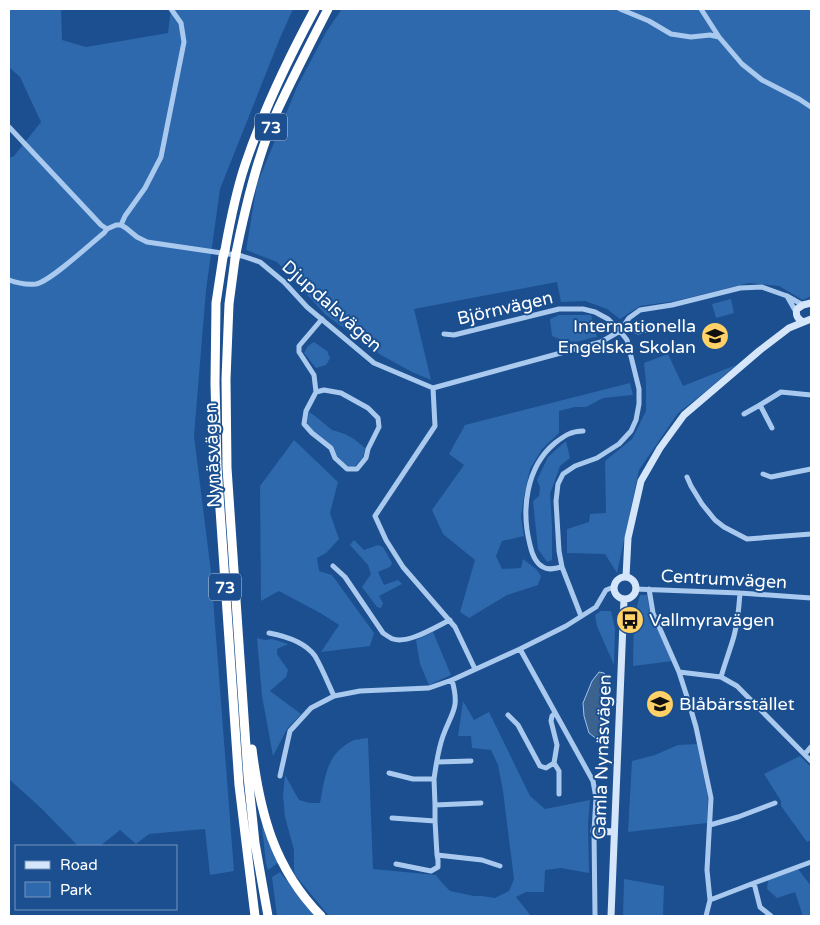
<svg xmlns="http://www.w3.org/2000/svg" width="820" height="925" font-family="'Varela Round',sans-serif">
	<style>
		.green { fill: #2e69ad }
		.water { fill: #3c6290; stroke: #9cc4f0 }
		.lines { fill: none; stroke-linecap: round; stroke-linejoin: round }
		.street { stroke: #a9c9ee; stroke-width: 5 }
		.secondary { stroke: #d6e6fa; stroke-width: 7 }
		.highway { stroke: #fff; stroke-width: 9 }
		.highway-bridge { stroke: #fff; stroke-width: 9 }
		.labels { text-anchor: middle; stroke-width: 4; stroke-linejoin: round; paint-order: stroke }
		.shield { fill: #1b4f8f; stroke: #bbcadd; stroke-width: 1 }
		.shield-label { font-size: 16px; font-weight: bold; fill: #fff }
		.street-label { font-size: 18px; fill: #fff; stroke: #1b4f8f }
		.poi-label { font-size: 18px; fill: #fff; stroke: #1b4f8f; text-anchor: start }
	</style>
	<rect width="100%" height="100%" fill="#1b4f8f"/>
	<path class="green" d="M9,9H61L62,40L86,47L168,33L171,9H293L280,38L220,189L206,290L194,436L211,572L234,871L210,875L205,829L149,834L136,844L120,830L100,846H78L42,809L9,779V158L14,156L41,122L20,77L9,67Z
		M342,9H811V296L803,300L779,286L749,283L675,301L640,306L620,319L607,309L585,301L561,302L557,282L414,309L431,380L412,372L381,355L326,315L277,262L246,250L257,184L297,87L326,32Z
		M731,299L734,313L716,318L712,304Z
		M559,315H591L597,337C591,337 586,340 581,341C571,343 561,340 552,336L550,319Z
		M314,342L327,351L330,358L326,365L316,368L304,353L308,346Z
		M668,354L683,386L736,365L705,392L678,413L639,470L617,573L605,554L567,553V529L589,522L590,514L606,513L605,461L632,439L646,411V383L644,363Z
		M630,383L633,395L603,398L586,407H575L559,411V433L542,449L530,469L524,496L521,517L524,536L502,541L496,556L502,569L521,568L523,559L536,569L541,576L538,585L507,595L469,618L460,612L475,560L443,534L432,510L464,465L449,454L465,425Z
		M309,412L315,416L332,430L345,434L354,439L365,448L363,457L355,466L347,467L337,456L333,446L312,432L307,422Z
		M294,440L338,482L330,513L339,539L326,553L317,558L319,571L332,575L374,633L370,646L321,652L339,625L322,614L279,591L261,601L260,486Z
		M566,441L570,458L560,466L550,494L552,526V560L547,562L538,549L533,501L539,496L540,487L537,480L548,457Z
		M354,540L364,550L378,545L383,547L392,563L390,567L378,572L384,585L398,580L402,584L379,596L383,603L381,608L377,607L362,587L371,574L368,565L350,545Z
		M640,595H647L650,613L673,661L633,666L634,618Z
		M601,611H611L615,629L614,665L597,626L595,615Z
		M433,632L451,675L429,685L420,664L416,640Z
		M257,638L265,640L272,639L288,644L277,649V654L288,670L286,677L270,691L301,714L287,729L273,756L262,696Z
		M463,701L474,720L489,712L530,796L545,809L590,800L588,823L589,873L561,868L545,870L544,892H526L516,897L531,916H329L295,875L294,870V850L285,817L283,795L285,775L299,800L310,803H320C325,778 326,754 352,741C356,739 363,739 368,738L373,869L436,875L443,884L450,891L474,896H482L495,898L509,891L514,879L503,791L498,765L491,750L472,748L471,736H458Z
		M697,744L708,798L707,823L628,832L632,761L655,755L678,745Z
		M800,756L811,767V840L807,842L781,806V801L764,774Z
		M261,817L279,862L268,870L266,864Z
		M798,869L811,886V904L810,905L811,916H803L795,892L777,898L767,889L768,880Z
		M280,872L307,906L317,916H277L272,877Z
		M624,879L664,886L663,916H623Z"/>
	<path class="water" d="M645,324L651,325L650,331L638,334L635,333V328Z
		M599,672L604,673L608,679L606,698L609,707L608,725L604,736L598,740L589,733L584,716L583,703L592,681Z"/>
	<g class="lines">
		<path class="street" d="M620,9L649,21L671,34L691,37L710,35L719,37
			M701,9L719,37L742,64L762,80L799,99L811,107
			M9,127L101,225L107,229L116,225H121L126,228L137,237L147,242L242,256L260,262L284,282L307,307L374,363L433,388
			M121,225L125,216L145,188L161,157L184,42L181,23L171,9
			M9,280C17,283 27,285 36,284C51,281 90,244 104,233L107,229
			M787,296L796,312
			M444,334L454,335L559,309H583L595,312L608,319L620,331L627,340L639,389V404L636,420L631,431L619,444L597,458L575,466L563,474L558,484L556,501L559,551L562,567L581,616
			M433,388L601,342L620,331L629,318L640,310L672,305L740,288L762,287L787,296L803,305
			M433,388L435,426L375,516L386,540L403,567L455,627L475,669
			M316,392L324,390L341,393L368,408L378,418L379,427L368,449L366,458L357,469H347L335,458L331,448L312,433L304,424L306,411L316,392L314,375L299,352V346L322,319
			M744,414L760,405
			M772,428L760,405L781,392L811,395
			M763,474L771,477L811,469
			M687,477L691,486L702,504L715,520L724,527L747,539L811,534
			M333,566L345,577L383,633C386,635 390,638 393,639C409,644 435,627 450,620
			M562,567C555,568 549,571 543,567C535,563 532,554 530,545C521,510 526,467 555,443C564,436 571,431 583,431
			M635,589L740,593L811,598
			M649,589L653,613L679,672L689,703L696,727L711,798L707,870L710,900L706,916
			M269,633C285,636 305,642 315,656C322,668 328,683 334,696
			M520,649L593,781L596,798L594,831L595,916
			M679,672L721,677L737,686L811,761
			M721,677C725,663 730,650 734,636C738,621 739,607 740,593
			M508,715L518,725L540,766L546,768L554,763L559,771V794
			M805,754L811,747
			M437,762L471,761
			M554,763L557,745L551,721L552,716L555,713
			M389,773L413,779H434L435,805
			M280,776L290,731L311,708L334,696L360,691L429,688L452,680L520,649L566,626L596,607L606,590L614,587
			M434,779C436,765 438,750 443,736C452,711 460,709 452,680
			M392,818L435,821L437,855
			M435,821V805L481,803
			M710,825L738,817L775,803
			M396,864L431,871L438,867V860L437,855L482,860L500,866
			M710,900L754,883
			M771,916L760,907L754,883L811,862"/>
		<path class="secondary" d="M804,322C798,320 795,315 797,309L803,305L811,303
			M626,577L628,538L641,481L660,448L684,415L759,351L789,328L811,319
			M614 588a11 11 0 1 1 22 0a11 11 0 1 1-22 0Z
			M594,831L614,832
			M611,916L624,599"/>
		<path class="highway" d="M225,250C230,222 236,192 245,165C263,111 288,59 315,9
			M236,253C246,204 258,154 278,109C294,75 311,42 328,9
			M223,257L216,303L215,383L217,466L239,785L255,916
			M235,259L229,304L226,379L227,468L248,776L255,843L268,916
			M252,749C260,813 274,868 321,916"/>
		<path class="highway-bridge" d="M223,257L225,250
			M235,259L236,253"/>
	</g>
	<defs>
		<g id="school-disc" transform="scale(1.4375)"><circle r="9.5" fill="#ffd166" stroke="#1b4f8f"/><path d="M0-5L7-2L0 1L-7-2ZM-4 1L0 2.5L4 1V4Q0 6-4 4Z" fill="#111"/></g>
		<g id="bus-disc" transform="scale(1.4375)"><circle r="9.5" fill="#ffd166" stroke="#1b4f8f"/><path d="M-5-6H5V4H4V6H2V4H-2V6H-4V4H-5ZM-3.5-4V0h7V-4ZM-3.5 1.2v1.5H-2V1.2ZM2 1.2v1.5H3.5V1.2Z" fill="#111"/></g>
	</defs>
	<g fill-rule="evenodd">
		<use href="#school-disc" x="715" y="336"/>
		<use href="#bus-disc" x="630" y="620"/>
		<use href="#school-disc" x="660" y="704"/>
	</g>
	<g class="labels">
		<g class="shield">
			<rect x="255" y="113.5" width="32" height="27" rx="4"/>
			<rect x="209" y="573.5" width="32" height="27" rx="4"/>
		</g>
		<g class="shield-label">
			<text x="271" y="133">73</text>
			<text x="225" y="593">73</text>
		</g>
		<g class="street-label">
			<text transform="translate(332 306) rotate(42)" y="6">Djupdalsvägen</text>
			<text transform="translate(505 308) rotate(-13)" y="6">Björnvägen</text>
			<text transform="translate(212 455) rotate(-92)" y="6">Nynäsvägen</text>
			<text transform="translate(724 579) rotate(3)" y="6">Centrumvägen</text>
			<text transform="translate(602 757) rotate(-88)" y="6">Gamla Nynäsvägen</text>
		</g>
		<g class="poi-label">
			<text x="696" y="332" text-anchor="end">Internationella<tspan x="696" dy="21">Engelska Skolan</tspan></text>
			<text x="649" y="626">Vallmyravägen</text>
			<text x="679" y="710">Blåbärsstället</text>
		</g>
	</g>
	<rect width="820" height="925" fill="none" stroke="#ffffff" stroke-width="20"/>
	<rect x="15" y="845" width="162" height="65" fill="#1b4f8f" stroke="#7695bc"/>
	<rect x="25" y="861" width="25" height="8" fill="#d6e6fa" stroke="#7695bc"/>
	<text x="60" y="870" font-size="15" fill="#ffffff">Road</text>
	<rect x="25" y="882" width="25" height="15" fill="#2e69ad" stroke="#7695bc"/>
	<text x="60" y="895" font-size="15" fill="#ffffff">Park</text>
</svg>
